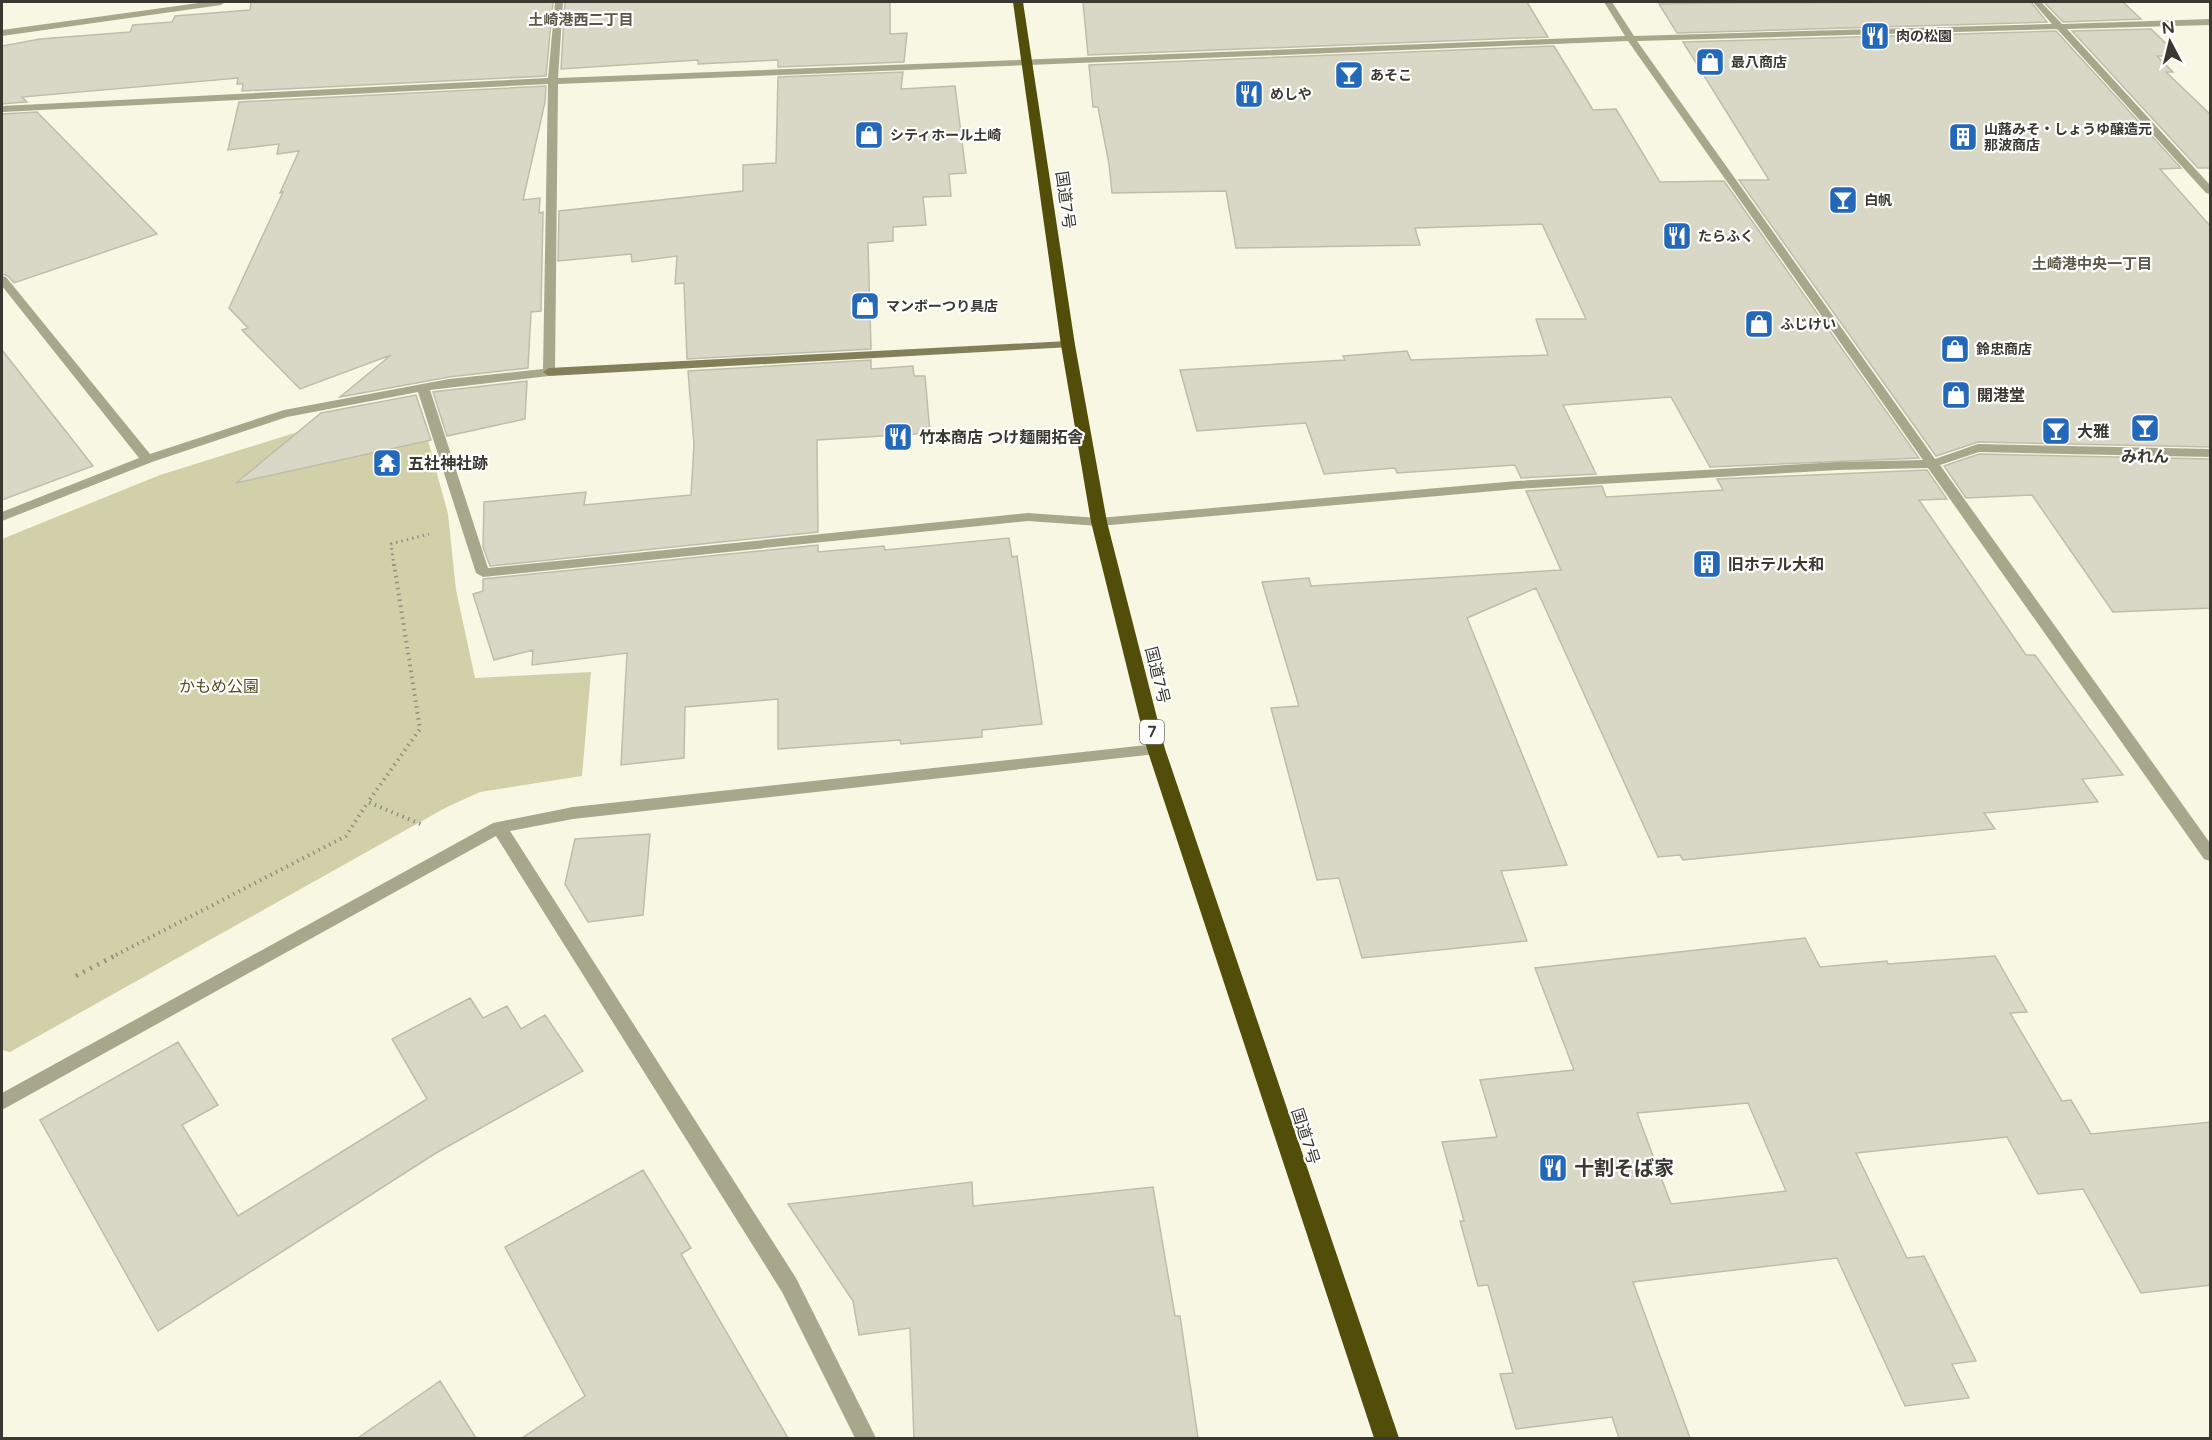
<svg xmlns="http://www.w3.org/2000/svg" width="2212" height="1440" font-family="'Varela Round','Noto Sans JP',sans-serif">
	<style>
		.green { fill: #d2d0a8 }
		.building { fill: #d9d8c6; stroke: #bebdab; stroke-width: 1.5; fill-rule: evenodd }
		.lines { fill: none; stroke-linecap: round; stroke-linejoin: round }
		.path-far2 { stroke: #919083; stroke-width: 3; stroke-dasharray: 1.5 4; stroke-linecap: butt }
		.path-far1 { stroke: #919083; stroke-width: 4; stroke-dasharray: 1.5 4.5; stroke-linecap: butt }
		.path { stroke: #919083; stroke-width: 4.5; stroke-dasharray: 2 6; stroke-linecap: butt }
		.street { fill: #a8a78c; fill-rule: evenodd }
		.secondary { fill: #838059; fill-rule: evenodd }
		.highway { fill: #524d09; fill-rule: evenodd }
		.labels { text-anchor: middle; stroke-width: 4.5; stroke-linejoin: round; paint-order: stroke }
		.far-poi-label { font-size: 14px; font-weight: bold; fill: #393931; stroke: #fff; text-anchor: start }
		.far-neighbourhood-label { font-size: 15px; font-weight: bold; fill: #595949; stroke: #fff }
		.shield { fill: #fff; stroke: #74746f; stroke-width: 1.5 }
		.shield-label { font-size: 15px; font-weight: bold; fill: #393931 }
		.street-label { font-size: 16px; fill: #393931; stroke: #fff }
		.poi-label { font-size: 16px; font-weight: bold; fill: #393931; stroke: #fff; text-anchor: start }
		.park-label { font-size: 16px; fill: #514e1e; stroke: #fff }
		.near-poi-label { font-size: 20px; font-weight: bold; fill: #393931; stroke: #fff; text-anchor: start }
	</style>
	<rect width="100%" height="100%" fill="#f8f7e4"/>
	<path class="green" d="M419,407L448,514L456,590L475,678L591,672L582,776L480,792L445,808L10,1052L2,1050V539L160,475L317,426Z"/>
	<path class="building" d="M251,2H553L546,76L242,91L243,84H237L238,78L22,97L27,102L2,104V46L40,39L130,32L133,25L172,22L175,16L250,10Z
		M565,2H890V34L907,33L904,62L778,67V60L698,64V60L561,69Z
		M1083,2H1527L1548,37L1088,55Z
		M2044,2H2123L2141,19L2063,22Z
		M1720,3L2031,2L2047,22L1677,33L1659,4Z
		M2151,29L2179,56H2157L2173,72H2166L2211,115V168H2198L2072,31Z
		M2056,31L2181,168L2160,169L2211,227V447L1978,442L1936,456L1739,180H1769L1683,42Z
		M1554,46L1593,110L1616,109L1660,182L1724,181L1919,458L1710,467L1671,397L1563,405L1596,474L1521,478L1515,465L1397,473L1395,468L1324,474L1306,423L1197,431L1180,370L1345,360L1343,356L1407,351L1411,360L1548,355L1536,319H1586L1542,224L1415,228L1420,245L1236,248L1226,191L1112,193L1109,164L1098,107H1093L1089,65Z
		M903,72L901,89L955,86L966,173L949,174L951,196L923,197L926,225L893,227V241L868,243L871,349L687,359L684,283L675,284L677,256L632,262L631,254L558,261L559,211L743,191V165L776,163L778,77Z
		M546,86L545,102L523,200L540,198L539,213L543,212L541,311L531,312L528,368L449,377L340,397L391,355L300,389L242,330L248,328L229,308L283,192L280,193L299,151L277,154L279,144L228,150L239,102Z
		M37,112L157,234L14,283L8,276L2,274V114Z
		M2,350L93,466L2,500Z
		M871,360V369L913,366L914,376H925L930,433L817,440L818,532L490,566L483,547L484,502L586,492L584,505L691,495L694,444L688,371Z
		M527,381L525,419L447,436L433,392Z
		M416,395L431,440L236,483L321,413Z
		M1979,454L2211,459V608L2113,612L2032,495L1966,498L1944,466Z
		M1927,470L1947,499L1919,500L2026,655H2035L2123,775L2082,779L2098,802L1984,813L1995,829L1683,860L1680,855L1658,857L1536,588L1467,618L1567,865L1501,871L1527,941L1362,958L1339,878L1317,880L1271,708L1299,706L1262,582L1309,578L1311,586L1561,570L1526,491L1602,486L1606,497L1723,490L1717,479Z
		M1009,538L1012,557L1017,556L1042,724L982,730V737L901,744L900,740L778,749V699L685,707L684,758L621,765L627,653L532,665L533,650L494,660L473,594L483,591V579L818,545V552L884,546L885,550Z
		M650,834L643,915L588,922L565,884L575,839Z
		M1805,938L1820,967L1887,961L1888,964L1995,956L2027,1012L2010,1013L2062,1101L2071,1100L2091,1134L2211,1122V1285L2141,1293L2083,1189L2038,1194L2007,1137L1856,1153L1907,1258L1924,1256L1976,1361L1952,1364L1969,1398L1905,1406L1837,1258L1633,1282L1690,1438H1619L1612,1417L1516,1429L1500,1374L1513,1373L1488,1285L1478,1286L1460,1221H1464L1442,1142L1497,1137L1480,1080L1574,1070L1535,968ZM1748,1103L1786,1191L1671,1204L1637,1113Z
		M470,998L483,1018L507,1006L521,1029L545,1015L583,1071L436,1153L158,1331L40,1120L178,1042L218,1105L182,1125L238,1216L427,1099L392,1039Z
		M643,1170L691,1248L681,1254L788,1438H522L585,1396L505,1247Z
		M972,1182L973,1206L1153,1187L1175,1316H1180L1198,1438H914L910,1328L859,1335L853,1301L788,1204Z
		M440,1381L476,1438H358Z"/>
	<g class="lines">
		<path class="path-far2" d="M394,566L391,544L429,534"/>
		<path class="path-far1" d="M394,564L420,729L368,802L423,825
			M116,955L346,836L368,802"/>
		<path class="path" d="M76,976L118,954"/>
		<path class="street" d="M206,2H225L221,5L2,36V30Z
			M555,2H563L558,78L1625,36L1604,2H1612L1634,36L2052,24L2033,2H2041L2062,24L2210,19V25L2067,29L2210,185V194L2206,193L2057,29L1637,41L1935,459L1978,444L2210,449V457L1979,452L1940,465L2210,843V861L2204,859L1928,468L1838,470L1517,489L1099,526L1028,521L483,577L476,573L418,392L287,417L152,462L2,521V512L139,458L2,286V276L6,277L150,454L284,410L449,379L543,369L548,84L2,112V106L548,78ZM1628,41L1923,460L1838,462L1517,481L1099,518L1028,513L488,568L430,390L549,376L555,372L558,84Z
			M1156,744L1164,749L1156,754L573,819L510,831L796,1278L876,1438H855L782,1292L496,836L2,1110V1093L493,823L573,807Z"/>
		<path class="secondary" d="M1068,341L1074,345L1072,347L549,376L543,372L549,368Z"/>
		<path class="highway" d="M1013,2H1023L1075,345L1107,522L1165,749L1399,1438H1374L1147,749L1091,522L1061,345Z"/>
	</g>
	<defs>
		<g id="restaurant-square" transform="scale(1.5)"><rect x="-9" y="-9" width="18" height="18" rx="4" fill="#2468b9" stroke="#fff"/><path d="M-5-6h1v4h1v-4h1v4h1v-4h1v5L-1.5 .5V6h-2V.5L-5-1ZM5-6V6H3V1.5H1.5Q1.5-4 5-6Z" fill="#fff"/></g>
		<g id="shop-square" transform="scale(1.5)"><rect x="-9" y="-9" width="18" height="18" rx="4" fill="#2468b9" stroke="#fff"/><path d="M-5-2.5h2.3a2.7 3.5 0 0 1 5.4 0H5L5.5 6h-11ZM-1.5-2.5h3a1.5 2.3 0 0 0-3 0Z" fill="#fff"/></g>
		<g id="bar-square" transform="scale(1.5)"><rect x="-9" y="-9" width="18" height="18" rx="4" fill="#2468b9" stroke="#fff"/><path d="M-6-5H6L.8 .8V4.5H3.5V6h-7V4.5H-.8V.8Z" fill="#fff"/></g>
		<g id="building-square" transform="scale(1.5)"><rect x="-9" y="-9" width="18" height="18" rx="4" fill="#2468b9" stroke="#fff"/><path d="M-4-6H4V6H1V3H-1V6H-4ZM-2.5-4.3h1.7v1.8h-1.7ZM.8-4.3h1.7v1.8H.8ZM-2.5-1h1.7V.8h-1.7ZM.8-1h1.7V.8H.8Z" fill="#fff"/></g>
		<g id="temple-square" transform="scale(1.5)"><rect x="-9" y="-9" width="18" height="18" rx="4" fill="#2468b9" stroke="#fff"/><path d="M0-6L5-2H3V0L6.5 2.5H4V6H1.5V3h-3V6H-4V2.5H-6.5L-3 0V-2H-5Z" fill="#fff"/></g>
	</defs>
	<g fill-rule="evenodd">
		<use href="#restaurant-square" x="1875" y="36"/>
		<use href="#shop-square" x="1710" y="62"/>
		<use href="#bar-square" x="1349" y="75"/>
		<use href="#restaurant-square" x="1249" y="94"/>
		<use href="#shop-square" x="869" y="135"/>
		<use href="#building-square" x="1963" y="137"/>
		<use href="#bar-square" x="1843" y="200"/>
		<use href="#restaurant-square" x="1677" y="236"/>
		<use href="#shop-square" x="865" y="306"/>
		<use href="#shop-square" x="1759" y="324"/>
		<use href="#shop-square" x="1955" y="349"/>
		<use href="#shop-square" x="1956" y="395"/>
		<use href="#bar-square" x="2145" y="428"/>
		<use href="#bar-square" x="2056" y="431"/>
		<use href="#restaurant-square" x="898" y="437"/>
		<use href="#temple-square" x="387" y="463"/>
		<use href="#building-square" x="1707" y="564"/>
		<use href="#restaurant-square" x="1553" y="1168"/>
	</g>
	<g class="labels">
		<g class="far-poi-label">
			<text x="1896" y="41">肉の松園</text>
			<text x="1731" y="67">最八商店</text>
			<text x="1370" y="80">あそこ</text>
			<text x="1270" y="99">めしや</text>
			<text x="1984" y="134">山蕗みそ・しょうゆ醸造元<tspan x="1984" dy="16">那波商店</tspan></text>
			<text x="890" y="140">シティホール土崎</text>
			<text x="1864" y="205">白帆</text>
			<text x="1698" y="241">たらふく</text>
			<text x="886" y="311">マンボーつり具店</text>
			<text x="1780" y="329">ふじけい</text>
			<text x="1976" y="354">鈴忠商店</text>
		</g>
		<g class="far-neighbourhood-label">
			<text x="581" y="25">土崎港西二丁目</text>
			<text x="2092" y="269">土崎港中央一丁目</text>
		</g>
		<rect class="shield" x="1140" y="720" width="24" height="24" rx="4.5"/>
		<g class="shield-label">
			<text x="1152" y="737">7</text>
		</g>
		<g class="street-label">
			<text transform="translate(1066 200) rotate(82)" y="6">国道7号</text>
			<text transform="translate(1158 675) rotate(76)" y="6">国道7号</text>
			<text transform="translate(1306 1136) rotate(72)" y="6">国道7号</text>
		</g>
		<g class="poi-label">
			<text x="1977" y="401">開港堂</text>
			<text x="2077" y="437">大雅</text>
			<text x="919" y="443">竹本商店 つけ麺開拓舎</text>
			<text x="2145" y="462" text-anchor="middle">みれん</text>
			<text x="408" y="469">五社神社跡</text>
			<text x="1728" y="570">旧ホテル大和</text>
		</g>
		<g class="park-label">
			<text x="219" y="692">かもめ公園</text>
		</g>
		<g class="near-poi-label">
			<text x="1574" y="1175">十割そば家</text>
		</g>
	</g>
	<rect width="2212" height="1440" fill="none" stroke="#393931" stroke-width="6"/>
	<g transform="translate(2170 42) rotate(353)" stroke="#ffffff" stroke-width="4.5" paint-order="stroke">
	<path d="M0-4.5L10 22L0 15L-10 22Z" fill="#393931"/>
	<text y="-9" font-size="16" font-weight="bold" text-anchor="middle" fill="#393931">N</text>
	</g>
</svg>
